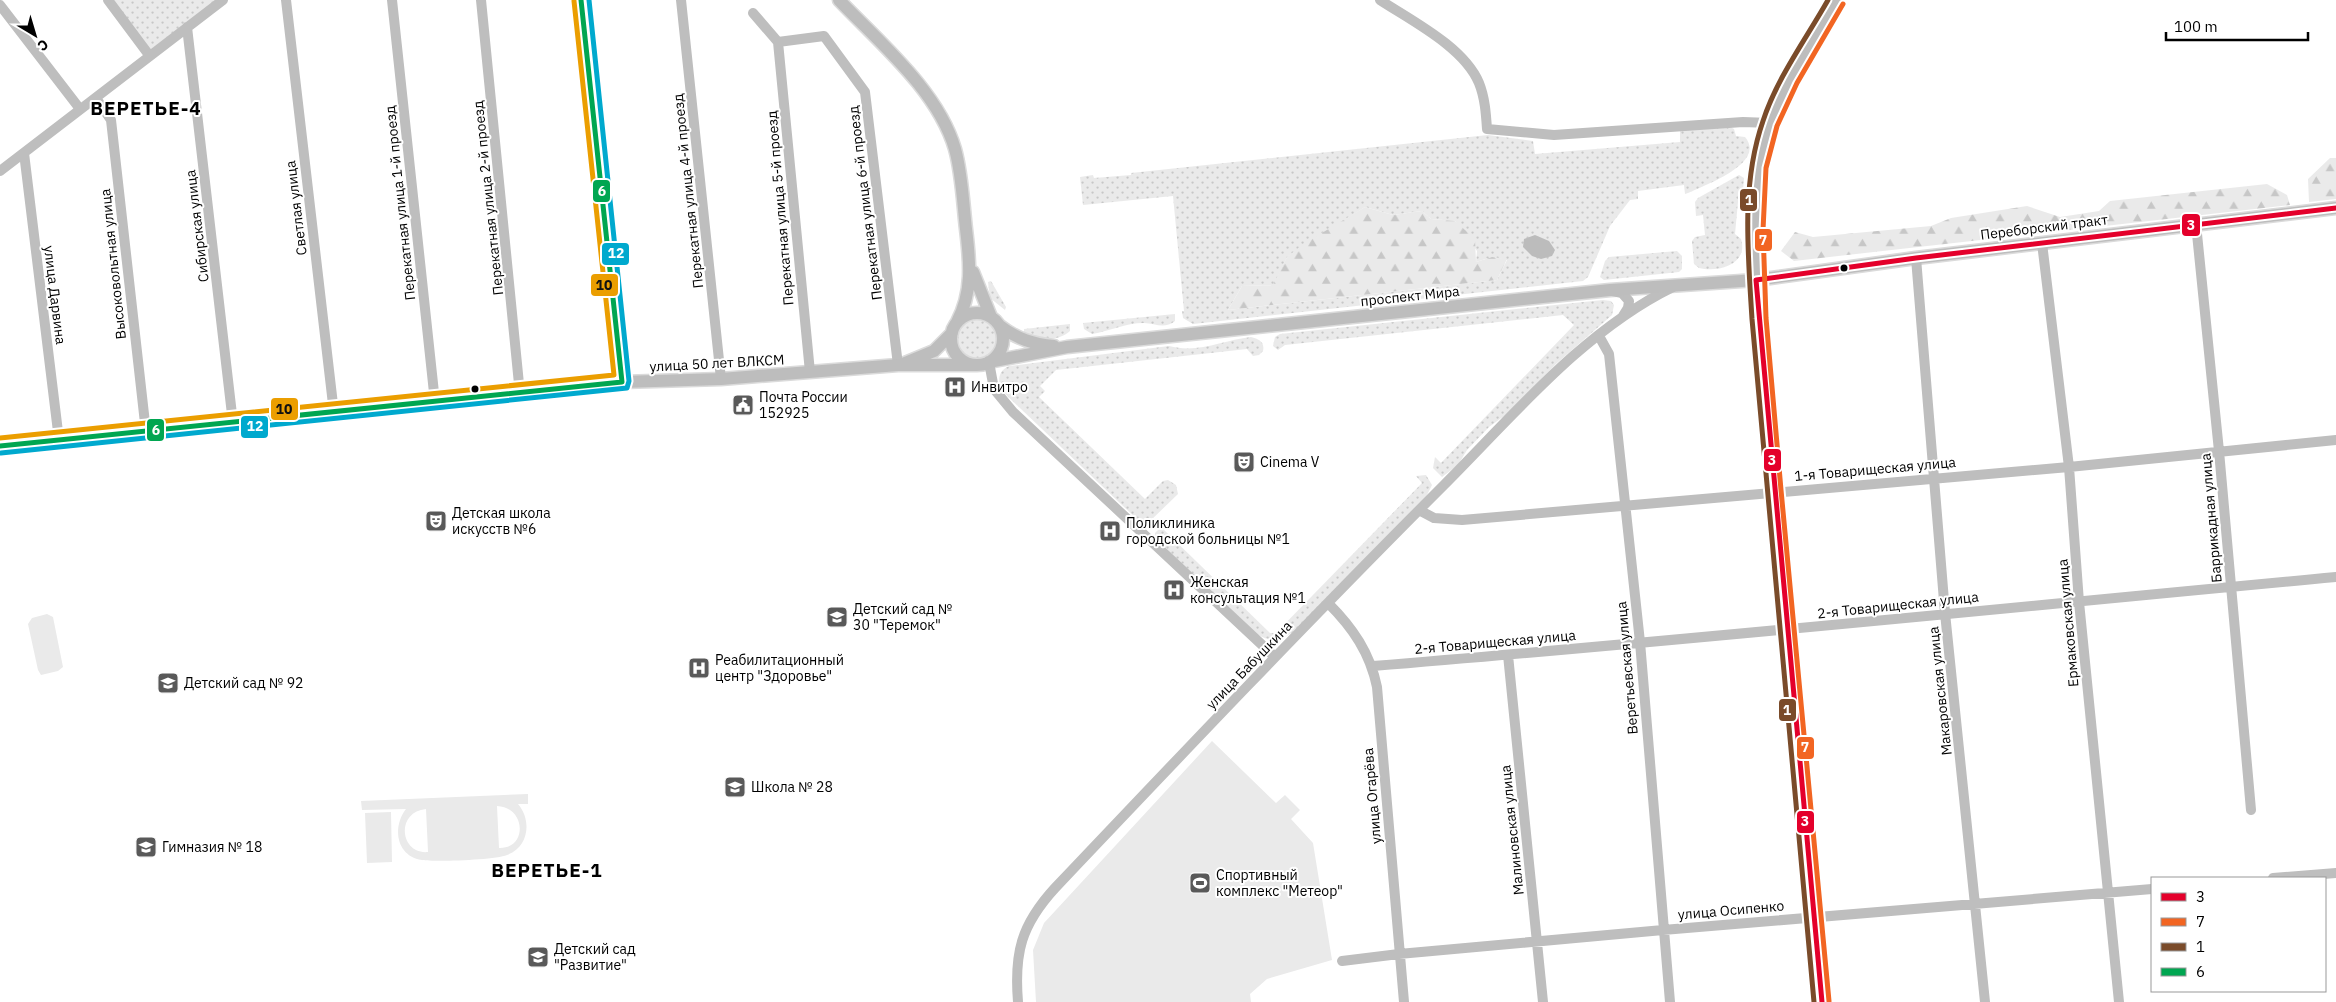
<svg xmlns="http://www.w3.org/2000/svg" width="2336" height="1002" font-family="'IBM Plex Sans',sans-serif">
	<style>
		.grass { fill: url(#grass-dots); fill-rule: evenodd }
		.forest { fill: url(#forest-firs) }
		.pitch { fill: #eaeaea; fill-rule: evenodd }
		.water { fill: #bcbcbc }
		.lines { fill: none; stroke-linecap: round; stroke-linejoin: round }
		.major-casing { stroke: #dbdbdb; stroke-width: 15 }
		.minor { stroke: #bebebe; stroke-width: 10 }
		.major { stroke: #bdbdbd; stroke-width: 12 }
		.bus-1-casing { stroke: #fff; stroke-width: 9 }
		.bus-2-casing { stroke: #fff; stroke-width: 9 }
		.bus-3-casing { stroke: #fff; stroke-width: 9 }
		.bus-4-casing { stroke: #fff; stroke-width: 9 }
		.bus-5-casing { stroke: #fff; stroke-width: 9 }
		.bus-6-casing { stroke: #fff; stroke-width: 9 }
		.bus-1 { stroke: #e4002b; stroke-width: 5 }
		.bus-2 { stroke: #f26522; stroke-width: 5 }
		.bus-3 { stroke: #7a4b2a; stroke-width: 5 }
		.bus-4 { stroke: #00a651; stroke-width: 5 }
		.bus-5 { stroke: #00a9ce; stroke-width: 5 }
		.bus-6 { stroke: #eb9e00; stroke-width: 5 }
		.bus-dot { fill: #000; stroke: #fff; stroke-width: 2 }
		.labels { text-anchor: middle; stroke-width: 4; stroke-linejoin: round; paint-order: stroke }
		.street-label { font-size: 14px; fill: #000; stroke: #fff }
		.poi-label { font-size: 14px; fill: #000; stroke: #fff; text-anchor: start }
		.district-label { font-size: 19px; font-weight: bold; letter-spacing: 1px; fill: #000; stroke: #fff }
		.line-badge { stroke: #fff; stroke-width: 2 }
		.badge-label { font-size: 14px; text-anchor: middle; font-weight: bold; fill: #fff }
		.pale-badge-label { font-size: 14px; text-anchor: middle; font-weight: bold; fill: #111 }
	</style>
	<defs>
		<pattern id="grass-dots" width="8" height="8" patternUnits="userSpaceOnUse" patternTransform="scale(1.25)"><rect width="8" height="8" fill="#eaeaea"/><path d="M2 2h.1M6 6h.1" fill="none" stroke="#c7c7c7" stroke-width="1.8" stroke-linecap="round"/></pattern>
		<pattern id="forest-firs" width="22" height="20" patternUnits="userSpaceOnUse" patternTransform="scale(1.25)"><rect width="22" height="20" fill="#eaeaea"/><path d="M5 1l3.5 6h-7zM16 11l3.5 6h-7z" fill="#c7c7c7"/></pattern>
	</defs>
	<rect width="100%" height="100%" fill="#fff"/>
	<path class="grass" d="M113,0H217L150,50Z
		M1729,126L1734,129L1736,136L1745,137C1767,163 1705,185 1688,193L1685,194L1684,185L1638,191V199L1630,200L1610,226L1588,277L1583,281L1193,324L1183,318L1182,311H1184L1173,196L1083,205L1080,177L1093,175L1094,178L1131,175V173L1488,135L1533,141L1535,154L1680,142V129ZM1365,207L1393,215L1422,211L1431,219L1455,221L1477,251L1476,262L1492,257L1507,260L1497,280L1228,310L1242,286L1274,285L1287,257Z
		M1739,175L1744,178L1743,191H1739L1735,234L1741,239C1749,264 1718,273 1699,268L1694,264L1692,241L1695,237L1705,235L1703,215L1696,216L1695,202L1698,198Z
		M1677,251L1682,256V269L1679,272L1604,280L1600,277L1605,261L1609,257Z
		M991,281L1006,307L1005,310L990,298L988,282Z
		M1603,300L1611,301L1614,305L1612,315L1556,364L1511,411L1489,427L1467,450L1458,465L1442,477L1433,468L1435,457L1441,463L1574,325L1563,315L1285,345L1278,350L1273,346L1275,337L1280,334Z
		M1175,314V321C1164,330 1155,323 1144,323C1125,323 1110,331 1092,334L1084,329L1083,323Z
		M954 339a23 23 0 1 1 46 0a23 23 0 1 1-46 0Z
		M1070,324V331C1058,342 1039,340 1024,335V329Z
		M1251,337C1259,339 1265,342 1263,351L1259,355L1253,356L1247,349L1056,370L1040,386L1045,391L1039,397L1145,499L1163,481L1168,480L1176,485L1178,494L1147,524H1142L1002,391C997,381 998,371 1009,366L1169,346C1198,354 1223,340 1251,337Z
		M1426,475L1432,485L1427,495L1293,632C1281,641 1271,642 1258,635L1155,538V533L1161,527L1270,633H1276L1422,483L1416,476Z"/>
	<path class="forest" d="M2330,158H2336V199L2309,202L2308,179Z
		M2267,184L2287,195L2290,205L1794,261L1781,251L1795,232L1813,237L1931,226L1951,218L2027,206L2060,217L2099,211L2110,201Z
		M1365,207L1393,215L1422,211L1431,219L1455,221L1475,239L1476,262L1492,257L1507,259L1497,280L1228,310L1242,286L1273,285L1287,257L1302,245Z"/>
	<path class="pitch" d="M47,614L53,617L63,667L58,671L41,675L38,670L28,624L32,618Z
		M1212,741L1276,803L1285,795L1300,810L1291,819L1313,843L1332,960L1267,979L1250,994L1251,1002H1036L1033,950L1044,923Z
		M528,794V804H518C532,820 529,847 507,855C495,860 436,862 422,860C396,856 392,827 406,809L362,810L361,801ZM497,806C526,807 528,849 499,848ZM426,809L428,852C400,855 395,812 426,809Z
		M391,812L392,862L367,863L365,813Z"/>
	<path class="water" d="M1535,235L1549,241L1555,250L1552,256L1541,259L1532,256L1523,247L1524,239Z"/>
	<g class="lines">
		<g class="major-casing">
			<path id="major" d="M839,0C880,43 938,91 955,149C962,174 963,203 966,229C970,262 973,292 957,322
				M973,272L991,317
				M951 339a26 26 0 1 1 52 0a26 26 0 1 1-52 0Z
				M1000,326C1017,339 1033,344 1054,346
				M989,362L1067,347L1610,290L1756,280L1916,258L2336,208
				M905,363L934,351L952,333
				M0,446L622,382L721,379L898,365H975
				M1822,1002L1774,491L1759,318L1755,230L1759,167L1770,123L1790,80L1837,0"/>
		</g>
		<path class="minor" d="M108,0L149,55
			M286,0L334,413
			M392,0L435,402
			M481,0L520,394
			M581,0L622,382
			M681,0L721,379
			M1380,0C1412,21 1464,47 1479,83C1485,98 1486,114 1487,129L1554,135L1743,122L1770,123
			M0,5L80,109
			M753,13L778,42
			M187,27L233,423
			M778,42L824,36L865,92L898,365
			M778,42L810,372
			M96,98L111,120L146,432
			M24,153L59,440
			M0,171L223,0
			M2196,224L2219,451L2251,810
			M2042,243L2069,467L2079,602L2119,1002
			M1916,258L1945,613L1985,1002
			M1613,291L1622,293L1629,301L1628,308L1623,316
			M1599,336L1609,354L1640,642L1670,1002
			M989,362L994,389L1013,412L1275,657
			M1419,510L1434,518L1462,520L2069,467L2336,440
			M1328,603C1353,628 1370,653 1377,687L1404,1002
			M1508,655L1543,1002
			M1373,666C1694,640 2015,607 2336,577
			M2273,878L2336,873
			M1342,961L1399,954L1663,930L2152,889
			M1018,1002C1014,953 1021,925 1055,888C1183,753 1312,617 1444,485C1513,416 1583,331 1673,287"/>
		<use href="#major" class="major"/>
		<g class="bus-1-casing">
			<path id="bus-1" d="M1756,280L1822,1002
				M1756,280L1916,258L2336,208"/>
		</g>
		<g class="bus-2-casing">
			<path id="bus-2" d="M1829,1001L1781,490L1766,318L1763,230L1766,168L1777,126L1797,83L1843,4"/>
		</g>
		<g class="bus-3-casing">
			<path id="bus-3" d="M1814,1002L1752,319C1748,253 1741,184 1763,121C1777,78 1806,39 1828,0"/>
		</g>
		<g class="bus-4-casing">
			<path id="bus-4" d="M581,0L622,382
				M0,446L622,382"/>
		</g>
		<g class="bus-5-casing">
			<path id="bus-5" d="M1,453L627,388L629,381L589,0"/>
		</g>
		<g class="bus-6-casing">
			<path id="bus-6" d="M0,438L614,375L574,1"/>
		</g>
		<use href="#bus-1" class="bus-1"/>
		<use href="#bus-2" class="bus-2"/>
		<use href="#bus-3" class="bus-3"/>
		<use href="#bus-4" class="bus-4"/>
		<use href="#bus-5" class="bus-5"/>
		<use href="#bus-6" class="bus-6"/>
	</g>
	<defs>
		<g id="hospital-square" transform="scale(1.125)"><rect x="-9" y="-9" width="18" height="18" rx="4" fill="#595959" stroke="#fff"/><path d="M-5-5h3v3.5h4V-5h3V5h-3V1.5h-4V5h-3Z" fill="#fff"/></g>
		<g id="civic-square" transform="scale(1.125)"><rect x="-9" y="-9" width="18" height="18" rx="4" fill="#595959" stroke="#fff"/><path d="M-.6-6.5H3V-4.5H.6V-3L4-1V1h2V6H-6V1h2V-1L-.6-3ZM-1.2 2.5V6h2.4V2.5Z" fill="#fff"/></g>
		<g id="theatre-square" transform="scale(1.125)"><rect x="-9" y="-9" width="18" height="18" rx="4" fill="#595959" stroke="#fff"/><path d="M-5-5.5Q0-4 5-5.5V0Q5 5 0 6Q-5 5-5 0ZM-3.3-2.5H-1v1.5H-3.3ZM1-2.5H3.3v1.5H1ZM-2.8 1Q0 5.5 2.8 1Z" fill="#fff"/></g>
		<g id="school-square" transform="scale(1.125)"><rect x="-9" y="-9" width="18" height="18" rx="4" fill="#595959" stroke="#fff"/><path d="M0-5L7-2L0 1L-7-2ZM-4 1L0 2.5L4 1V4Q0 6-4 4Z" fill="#fff"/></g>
		<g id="stadium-square" transform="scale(1.125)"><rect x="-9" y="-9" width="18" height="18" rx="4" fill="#595959" stroke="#fff"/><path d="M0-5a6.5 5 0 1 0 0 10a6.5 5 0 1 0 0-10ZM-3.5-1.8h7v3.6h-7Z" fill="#fff"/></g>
	</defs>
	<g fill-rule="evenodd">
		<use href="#hospital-square" x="955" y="387"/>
		<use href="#civic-square" x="743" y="405"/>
		<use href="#theatre-square" x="1244" y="462"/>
		<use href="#theatre-square" x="436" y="521"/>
		<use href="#hospital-square" x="1110" y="531"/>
		<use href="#hospital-square" x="1174" y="590"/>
		<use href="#school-square" x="837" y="617"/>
		<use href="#hospital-square" x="699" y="668"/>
		<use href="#school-square" x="168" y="683"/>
		<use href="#school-square" x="735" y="787"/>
		<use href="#school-square" x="146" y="847"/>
		<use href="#stadium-square" x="1200" y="883"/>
		<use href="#school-square" x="538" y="957"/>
	</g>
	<g class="bus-dot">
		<circle cx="1844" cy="268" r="4.5"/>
		<circle cx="475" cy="389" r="4.5"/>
	</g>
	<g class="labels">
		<g class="street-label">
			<text transform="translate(688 191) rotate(-96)" y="5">Перекатная улица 4-й проезд</text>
			<text transform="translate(488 198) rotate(-96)" y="5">Перекатная улица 2-й проезд</text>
			<text transform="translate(400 203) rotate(-96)" y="5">Перекатная улица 1-й проезд</text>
			<text transform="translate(865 203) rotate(-97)" y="5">Перекатная улица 6-й проезд</text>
			<text transform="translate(296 208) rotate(-97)" y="5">Светлая улица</text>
			<text transform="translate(780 208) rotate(-95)" y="5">Перекатная улица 5-й проезд</text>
			<text transform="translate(197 226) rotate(-97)" y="5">Сибирская улица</text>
			<text transform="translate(2044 227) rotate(-7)" y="5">Переборский тракт</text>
			<text transform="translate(113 264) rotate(-96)" y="5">Высоковольтная улица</text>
			<text transform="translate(55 295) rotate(83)" y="5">улица Дарвина</text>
			<text transform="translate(1410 296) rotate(-6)" y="5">проспект Мира</text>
			<text transform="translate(717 363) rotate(-3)" y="5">улица 50 лет ВЛКСМ</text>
			<text transform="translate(1875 469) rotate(-5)" y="5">1-я Товарищеская улица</text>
			<text transform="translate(2211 518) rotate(-95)" y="5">Баррикадная улица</text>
			<text transform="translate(1898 605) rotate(-6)" y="5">2-я Товарищеская улица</text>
			<text transform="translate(2068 623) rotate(-95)" y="5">Ермаковская улица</text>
			<text transform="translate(1495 642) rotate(-5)" y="5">2-я Товарищеская улица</text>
			<text transform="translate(1249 665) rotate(-46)" y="5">улица Бабушкина</text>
			<text transform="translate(1627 668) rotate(-95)" y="5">Веретьевская улица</text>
			<text transform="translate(1940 691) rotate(-96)" y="5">Макаровская улица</text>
			<text transform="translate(1372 796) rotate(-95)" y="5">улица Огарёва</text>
			<text transform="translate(1512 830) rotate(-96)" y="5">Малиновская улица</text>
			<text transform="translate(1731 910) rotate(-5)" y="5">улица Осипенко</text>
		</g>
		<g class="poi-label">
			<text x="971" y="392">Инвитро</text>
			<text x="759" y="402">Почта России<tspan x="759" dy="16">152925</tspan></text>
			<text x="1260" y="467">Cinema V</text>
			<text x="452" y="518">Детская школа<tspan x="452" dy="16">искусств №6</tspan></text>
			<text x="1126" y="528">Поликлиника<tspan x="1126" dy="16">городской больницы №1</tspan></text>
			<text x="1190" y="587">Женская<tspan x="1190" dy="16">консультация №1</tspan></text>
			<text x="853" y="614">Детский сад №<tspan x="853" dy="16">30 "Теремок"</tspan></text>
			<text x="715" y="665">Реабилитационный<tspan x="715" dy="16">центр "Здоровье"</tspan></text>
			<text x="184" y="688">Детский сад № 92</text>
			<text x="751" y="792">Школа № 28</text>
			<text x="162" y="852">Гимназия № 18</text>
			<text x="1216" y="880">Спортивный<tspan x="1216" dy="16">комплекс "Метеор"</tspan></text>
			<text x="554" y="954">Детский сад<tspan x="554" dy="16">"Развитие"</tspan></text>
		</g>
		<g class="district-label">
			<text x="146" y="115">ВЕРЕТЬЕ-4</text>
			<text x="547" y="877">ВЕРЕТЬЕ-1</text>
		</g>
	</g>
	<g class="line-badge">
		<rect x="592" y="179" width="19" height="24" rx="5" fill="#00a651"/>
		<rect x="1739" y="188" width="19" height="24" rx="5" fill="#7a4b2a"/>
		<rect x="2181" y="213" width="20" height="24" rx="5" fill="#e4002b"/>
		<rect x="1754" y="228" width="19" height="24" rx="5" fill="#f26522"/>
		<rect x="601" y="242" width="29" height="24" rx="5" fill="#00a9ce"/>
		<rect x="590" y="273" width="29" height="24" rx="5" fill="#eb9e00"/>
		<rect x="270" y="397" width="29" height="24" rx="5" fill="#eb9e00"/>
		<rect x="240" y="415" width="29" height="24" rx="5" fill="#00a9ce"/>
		<rect x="146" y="418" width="19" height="24" rx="5" fill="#00a651"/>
		<rect x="1763" y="448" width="19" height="24" rx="5" fill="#e4002b"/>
		<rect x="1778" y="698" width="19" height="24" rx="5" fill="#7a4b2a"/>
		<rect x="1796" y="736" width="19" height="24" rx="5" fill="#f26522"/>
		<rect x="1796" y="810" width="19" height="24" rx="5" fill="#e4002b"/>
	</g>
	<g class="badge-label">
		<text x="602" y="196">6</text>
		<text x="1749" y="205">1</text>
		<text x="2191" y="230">3</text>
		<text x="1763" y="245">7</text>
		<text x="616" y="258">12</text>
		<text x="255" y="431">12</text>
		<text x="156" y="435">6</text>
		<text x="1772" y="465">3</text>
		<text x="1787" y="715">1</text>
		<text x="1805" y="752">7</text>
		<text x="1805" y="826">3</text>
	</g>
	<g class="pale-badge-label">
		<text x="604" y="290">10</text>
		<text x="284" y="414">10</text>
	</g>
	<rect x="2151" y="877" width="175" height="115" fill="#ffffff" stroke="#999999"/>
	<rect x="2161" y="893" width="25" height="8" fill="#e4002b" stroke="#999999"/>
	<text x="2196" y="902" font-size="15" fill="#000000">3</text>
	<rect x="2161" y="918" width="25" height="8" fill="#f26522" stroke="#999999"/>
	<text x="2196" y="927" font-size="15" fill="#000000">7</text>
	<rect x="2161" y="943" width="25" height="8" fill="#7a4b2a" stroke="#999999"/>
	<text x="2196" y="952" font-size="15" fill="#000000">1</text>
	<rect x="2161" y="968" width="25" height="8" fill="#00a651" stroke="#999999"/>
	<text x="2196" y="977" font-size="15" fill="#000000">6</text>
	<g transform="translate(35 35) rotate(142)" stroke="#ffffff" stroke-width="4" paint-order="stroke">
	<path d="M0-4L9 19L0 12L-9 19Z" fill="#000000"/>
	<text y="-8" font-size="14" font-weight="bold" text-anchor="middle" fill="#000000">С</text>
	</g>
	<path d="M2166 32v8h142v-8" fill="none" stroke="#000000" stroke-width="2.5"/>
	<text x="2174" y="32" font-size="15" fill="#000000" stroke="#ffffff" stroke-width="4" paint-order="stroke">100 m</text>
</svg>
